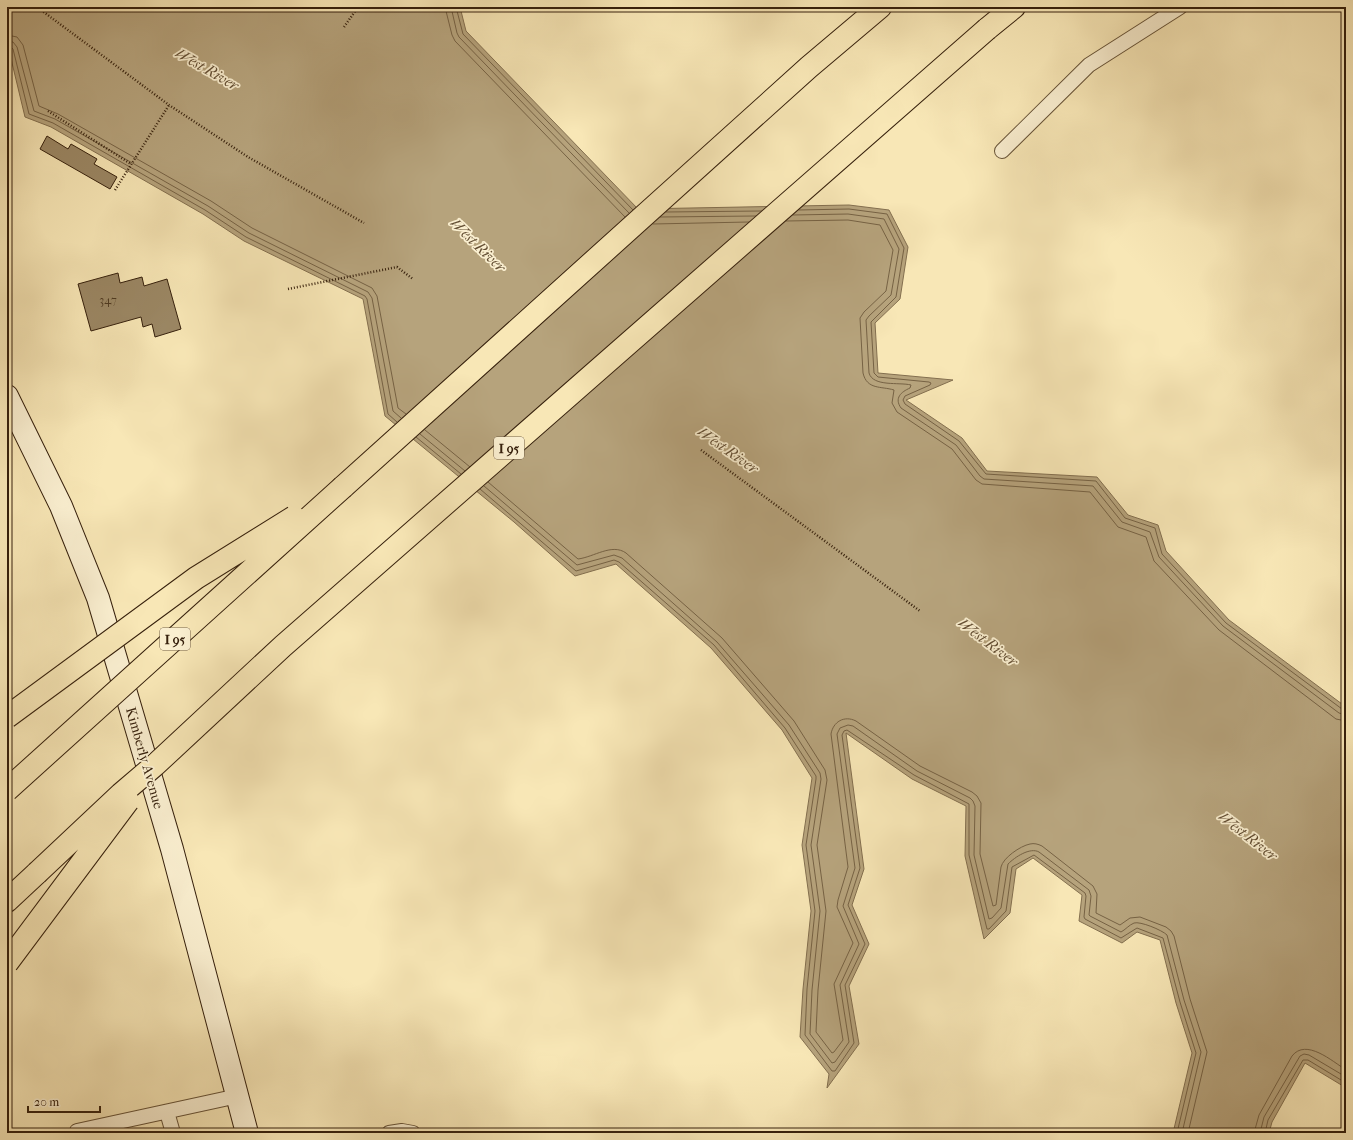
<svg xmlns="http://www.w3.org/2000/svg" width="1353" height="1140" font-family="'IM FELL French Canon',serif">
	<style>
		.water { fill: #b6a37c; stroke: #836f4f }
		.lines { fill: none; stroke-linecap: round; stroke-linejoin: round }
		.shore { stroke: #766244; stroke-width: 1 }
		.building { fill: #9b8764; stroke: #36200c }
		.service-casing { stroke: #665236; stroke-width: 16 }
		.secondary-casing { stroke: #36200c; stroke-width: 24 }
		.motorway-casing { stroke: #36200c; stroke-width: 24 }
		.path { stroke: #36200c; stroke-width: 2.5; stroke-dasharray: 1 2; stroke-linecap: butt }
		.service { stroke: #faefd0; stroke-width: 14 }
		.secondary { stroke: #faefd0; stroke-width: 22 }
		.motorway { stroke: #f8e7b6; stroke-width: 22 }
		.motorway-bridge-casing { stroke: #36200c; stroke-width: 24; stroke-linecap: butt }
		.motorway-bridge { stroke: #f8e7b6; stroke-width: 22 }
		.labels { text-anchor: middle; stroke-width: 3.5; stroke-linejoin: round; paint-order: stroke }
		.number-label { font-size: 12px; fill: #4f3a22 }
		.shield { fill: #faefd0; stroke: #715e47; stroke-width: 1 }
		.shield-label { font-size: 13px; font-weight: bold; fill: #36200c }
		.street-label { font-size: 14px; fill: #36200c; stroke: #faefd0 }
		.water-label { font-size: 15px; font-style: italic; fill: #634e33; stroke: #faefd0 }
	</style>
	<rect width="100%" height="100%" fill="#f8e7b6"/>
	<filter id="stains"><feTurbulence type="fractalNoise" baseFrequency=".005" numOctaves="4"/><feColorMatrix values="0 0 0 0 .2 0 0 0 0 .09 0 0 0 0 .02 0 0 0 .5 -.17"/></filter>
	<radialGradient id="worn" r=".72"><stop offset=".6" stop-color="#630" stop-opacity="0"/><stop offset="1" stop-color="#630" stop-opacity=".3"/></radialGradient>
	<path class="water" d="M7,7H460L466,31L638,209L849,205L889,210L908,247L900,299L875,323L878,373L953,380L906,400L962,438L987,471L1097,477L1128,515L1158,525L1166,551L1229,620L1346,707V1090L1343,1086L1305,1063L1272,1122L1269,1133H1173L1192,1053L1176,1003L1160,940L1137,932L1122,943L1079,921L1082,895L1033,858L1016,869L1010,913L984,939L965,856L966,806L912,779L846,733L864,869L852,905L869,944L849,986L859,1044L827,1088L829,1074L800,1037L803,989L811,911L802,845L812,778L782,730L711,648L616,564L575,576L514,522L385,416L363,299L244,241L203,214L51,127L25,117L7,42Z"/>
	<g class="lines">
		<path class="shore" d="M445,7L452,35L455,41L625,217
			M451,7L457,33L459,37L629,213
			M456,7L463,34L633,210
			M7,35L17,37L23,45L39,106L58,114L211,201L252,228L372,288L377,296L398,408L406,414
			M7,41L13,42L17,47L34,111L55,119L208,206L249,233L368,292L372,298L393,411L401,418
			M7,46H10L13,49L29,114L53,123L205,210L246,237L365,296L367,299L388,414L397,422
			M799,210L849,209L887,214L904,248L896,297L871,322L874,373L878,377L929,382L931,383L930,385L905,396L903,400L905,404L959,441L986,474L1096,481L1125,518L1155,528L1162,554L1226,623L1342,709L1346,710
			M666,212L762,211
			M793,215L848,214L884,219L899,249L891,295L869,316L866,320L869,373C873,387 899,382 911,385L910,388C901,392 894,398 901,408L956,445L980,476L984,479L1093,486L1122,522L1150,532L1159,557L1223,626L1339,713L1346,715
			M660,217L756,216
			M786,221L848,220L880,225L893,250L886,291L864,312L860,318L863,373C867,390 881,386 894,390L892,403L897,412L952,449L976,480L982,484L1090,492L1118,527L1146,537L1154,561L1219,630L1336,719L1346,721
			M653,224L749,222
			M425,430L470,467
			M420,434L465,471
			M416,437L461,474
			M488,482L578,559C594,557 612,543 626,553L722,638L794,721L825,770L827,780L817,845L826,911L818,990L816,1032L832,1053L834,1052L843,1040L834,984L853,943L837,907L838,900L848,867L831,734C833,722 844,715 856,721L920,766L972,792L977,796L981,803L980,854L993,906L996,905L1001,867C1003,858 1020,846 1030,844C1034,843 1038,844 1042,846L1093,886L1097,894L1096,913L1120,925L1130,918L1140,917L1166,927L1171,931L1174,936L1190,999L1207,1052L1188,1133
			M484,486L577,565L614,555L622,558L717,642L789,725L820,773L821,779L811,845L820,911L812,990L810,1034L832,1063L835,1062L849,1042L840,985L859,944L843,906L855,868L837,734L840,728L848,725L853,726L917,771L970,798L973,801L975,806L974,855L989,919L992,918L1001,908L1008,864C1015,857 1030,847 1039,852L1089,890L1091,896L1089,915L1090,916L1121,932C1125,930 1129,925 1134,923C1140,921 1162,930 1167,935L1184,1000L1201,1052L1182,1133
			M480,489L576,571L614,560L619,562L714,645L785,728L816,776V779L806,845L815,911L807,989L805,1035L832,1071H835L854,1043L845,985L865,944L848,905L860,868L842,735L844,731L847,730L914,775L969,804V855L987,929H989L1006,911L1012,867L1034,855L1085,893L1086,896L1084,917L1085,919L1121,938L1137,928L1163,938L1180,1002L1196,1053L1177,1133
			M1254,1133L1259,1115L1292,1056C1306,1038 1332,1061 1346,1070
			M1260,1133L1264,1117L1300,1056L1304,1054L1309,1055L1346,1077
			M1265,1133L1268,1120L1303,1060H1308L1346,1083"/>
	</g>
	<path class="building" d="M47,136L68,149L71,144L97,159L94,164L117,177L110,189L40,149Z
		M118,273L120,283L142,277L144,286L167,279L181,329L155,337L152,324L143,327L141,317L91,331L78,284Z"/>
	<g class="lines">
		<g class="service-casing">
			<path id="service" d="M1002,151L1089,65L1180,7
				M167,1112L173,1133
				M77,1133V1131L238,1096
				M389,1133L402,1131L413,1133"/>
		</g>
		<g class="secondary-casing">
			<path id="secondary" d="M7,396L61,506L98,598L172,849L247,1133"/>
		</g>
		<g class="motorway-casing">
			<path id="motorway" d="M987,29L1014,7
				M343,487L809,67L880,7
				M7,901L37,873"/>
		</g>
		<path class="path" d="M41,10L169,105L248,157L364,223
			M344,27L358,7
			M48,111L131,164
			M115,190L169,105
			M288,289L397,267L413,279
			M701,450L920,611"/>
		<use href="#service" class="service"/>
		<use href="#secondary" class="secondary"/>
		<use href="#motorway" class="motorway"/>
		<g class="motorway-bridge-casing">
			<path id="motorway-bridge" d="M7,717L196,578L294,517
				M7,790L343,487
				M37,873L121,794L155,765L283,646L987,29
				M7,963L128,801"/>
		</g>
		<use href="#motorway-bridge" class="motorway-bridge"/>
	</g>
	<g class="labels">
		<g class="number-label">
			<text x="108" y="304">347</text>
		</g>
		<g class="shield">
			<rect x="494" y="437" width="30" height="22" rx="3"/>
			<rect x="160" y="628" width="30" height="22" rx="3"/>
		</g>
		<g class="shield-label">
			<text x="509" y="453">I 95</text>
			<text x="175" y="644">I 95</text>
		</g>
		<g class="street-label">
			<text transform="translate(145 758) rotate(74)" y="5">Kimberly Avenue</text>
		</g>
		<g class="water-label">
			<text transform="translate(207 69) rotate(30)" y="5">West River</text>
			<text transform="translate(478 245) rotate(44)" y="5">West River</text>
			<text transform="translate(728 450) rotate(35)" y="5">West River</text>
			<text transform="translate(988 642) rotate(37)" y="5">West River</text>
			<text transform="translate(1248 836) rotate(38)" y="5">West River</text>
		</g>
	</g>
	<rect width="1353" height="1140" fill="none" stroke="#f8e7b6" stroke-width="24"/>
	<rect x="8" y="8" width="1337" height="1124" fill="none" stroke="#36200c" stroke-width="2"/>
	<rect x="12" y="12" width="1329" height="1116" fill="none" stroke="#36200c"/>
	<path d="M28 1106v6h72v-6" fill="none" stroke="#36200c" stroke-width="2"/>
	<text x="34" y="1106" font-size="12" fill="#36200c" stroke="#faefd0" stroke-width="3" paint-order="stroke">20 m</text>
	<rect width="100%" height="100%" filter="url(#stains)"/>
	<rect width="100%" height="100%" fill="url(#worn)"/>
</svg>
